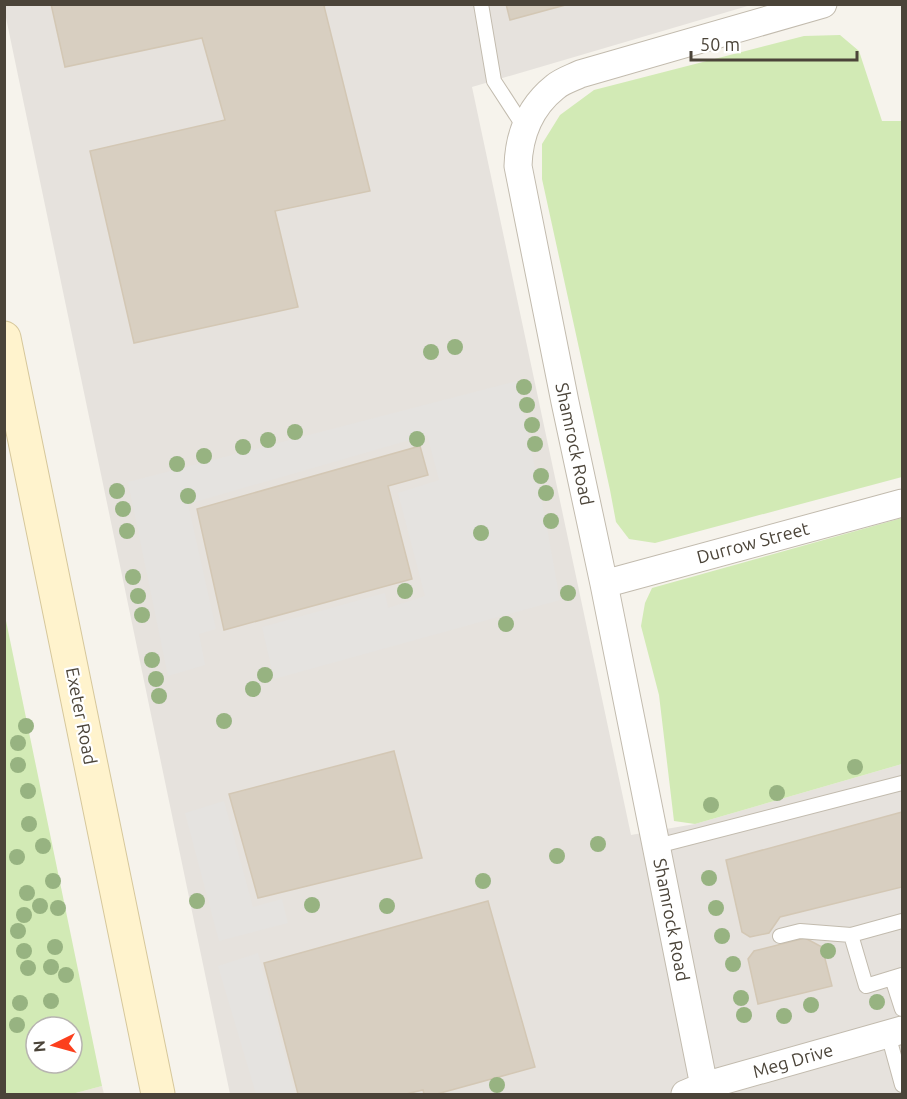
<svg xmlns="http://www.w3.org/2000/svg" width="907" height="1099" font-family="Ubuntu,sans-serif">
	<style>
		.residential { fill: #eae5da }
		.industrial { fill: #e6e2dd }
		.green { fill: #d2eab5; fill-rule: evenodd }
		.parking { fill: #e5e3e0 }
		.building { fill: #d8cfc1; stroke: #d3c7b4; stroke-width: 1.5 }
		.lines { fill: none; stroke-linecap: round; stroke-linejoin: round }
		.service-casing { stroke: #c2bbae; stroke-width: 16 }
		.minor-casing { stroke: #c2bbae; stroke-width: 29 }
		.secondary-casing { stroke: #d6c79b; stroke-width: 35 }
		.service { stroke: #fff; stroke-width: 14 }
		.minor { stroke: #fff; stroke-width: 27 }
		.secondary { stroke: #fff3cd; stroke-width: 33 }
		.tree { fill: #97b381 }
		.labels { text-anchor: middle; stroke-width: 4.5; stroke-linejoin: round; paint-order: stroke }
		.street-label { font-size: 18px; fill: #4b4439; stroke: #fff }
	</style>
	<rect width="100%" height="100%" fill="#f6f3ec"/>
	<path class="residential" d="M102,1086L104,1094H72Z"/>
	<path class="industrial" d="M4,5H751L472,87L631,835L695,824L902,764V1094H230L5,13Z"/>
	<path class="green" d="M840,35L859,51L882,121H902V477L655,543L629,539L616,522L610,490L542,179V144L560,115L594,90L804,36Z
		M902,518V764L695,824L674,821L659,695L641,626L645,603L652,588Z
		M4,611L102,1086L72,1094H5ZM36,1027H72V1063H36Z"/>
	<path class="parking" d="M517,381L545,517L560,600L274,679L262,627L385,593L388,608L425,596L398,493L439,480L427,435L188,504L216,629L199,634L205,665L168,676L128,482Z
		M224,801L253,907L282,899L288,923L219,941L185,813Z
		M258,953L295,1094H256L218,966Z"/>
	<path class="building" d="M51,4H328L324,6L370,191L275,211L298,307L134,343L90,151L225,120L202,38L65,67Z
		M506,4H569L510,20Z
		M420,446L428,475L388,486L412,579L224,630L197,509Z
		M394,751L422,858L258,898L229,794Z
		M902,812V887L780,917L769,933L750,937L742,932L726,860Z
		M488,901L535,1067L437,1094H424L423,1090L406,1094H298L264,963Z
		M805,938L822,947L832,986L758,1004L748,959L754,951Z"/>
	<g class="lines">
		<g class="service-casing">
			<path id="service" d="M481,4L494,81L524,127
				M657,846L902,783
				M902,921L851,935L866,986L902,975
				M780,936L800,931L851,935
				M892,978L902,1009
				M888,1034L902,1085"/>
		</g>
		<g class="minor-casing">
			<path id="minor" d="M604,584L902,503
				M704,1086L604,584L565,402L518,166C519,135 530,107 555,87C562,81 572,78 580,74L823,4
				M685,1094L704,1086L902,1030"/>
		</g>
		<g class="secondary-casing">
			<path id="secondary" d="M4,338L158,1094"/>
		</g>
		<use href="#service" class="service"/>
		<use href="#minor" class="minor"/>
		<use href="#secondary" class="secondary"/>
	</g>
	<g class="tree">
		<circle cx="455" cy="347" r="8"/>
		<circle cx="431" cy="352" r="8"/>
		<circle cx="524" cy="387" r="8"/>
		<circle cx="527" cy="405" r="8"/>
		<circle cx="532" cy="425" r="8"/>
		<circle cx="295" cy="432" r="8"/>
		<circle cx="417" cy="439" r="8"/>
		<circle cx="268" cy="440" r="8"/>
		<circle cx="535" cy="444" r="8"/>
		<circle cx="243" cy="447" r="8"/>
		<circle cx="204" cy="456" r="8"/>
		<circle cx="177" cy="464" r="8"/>
		<circle cx="541" cy="476" r="8"/>
		<circle cx="117" cy="491" r="8"/>
		<circle cx="546" cy="493" r="8"/>
		<circle cx="188" cy="496" r="8"/>
		<circle cx="123" cy="509" r="8"/>
		<circle cx="551" cy="521" r="8"/>
		<circle cx="127" cy="531" r="8"/>
		<circle cx="481" cy="533" r="8"/>
		<circle cx="133" cy="577" r="8"/>
		<circle cx="405" cy="591" r="8"/>
		<circle cx="568" cy="593" r="8"/>
		<circle cx="138" cy="596" r="8"/>
		<circle cx="142" cy="615" r="8"/>
		<circle cx="506" cy="624" r="8"/>
		<circle cx="152" cy="660" r="8"/>
		<circle cx="265" cy="675" r="8"/>
		<circle cx="156" cy="679" r="8"/>
		<circle cx="253" cy="689" r="8"/>
		<circle cx="159" cy="696" r="8"/>
		<circle cx="224" cy="721" r="8"/>
		<circle cx="26" cy="726" r="8"/>
		<circle cx="18" cy="743" r="8"/>
		<circle cx="18" cy="765" r="8"/>
		<circle cx="855" cy="767" r="8"/>
		<circle cx="28" cy="791" r="8"/>
		<circle cx="777" cy="793" r="8"/>
		<circle cx="711" cy="805" r="8"/>
		<circle cx="29" cy="824" r="8"/>
		<circle cx="598" cy="844" r="8"/>
		<circle cx="43" cy="846" r="8"/>
		<circle cx="557" cy="856" r="8"/>
		<circle cx="17" cy="857" r="8"/>
		<circle cx="709" cy="878" r="8"/>
		<circle cx="53" cy="881" r="8"/>
		<circle cx="483" cy="881" r="8"/>
		<circle cx="27" cy="893" r="8"/>
		<circle cx="197" cy="901" r="8"/>
		<circle cx="312" cy="905" r="8"/>
		<circle cx="40" cy="906" r="8"/>
		<circle cx="387" cy="906" r="8"/>
		<circle cx="58" cy="908" r="8"/>
		<circle cx="716" cy="908" r="8"/>
		<circle cx="24" cy="915" r="8"/>
		<circle cx="18" cy="931" r="8"/>
		<circle cx="722" cy="936" r="8"/>
		<circle cx="55" cy="947" r="8"/>
		<circle cx="24" cy="951" r="8"/>
		<circle cx="828" cy="951" r="8"/>
		<circle cx="733" cy="964" r="8"/>
		<circle cx="51" cy="967" r="8"/>
		<circle cx="28" cy="968" r="8"/>
		<circle cx="66" cy="975" r="8"/>
		<circle cx="741" cy="998" r="8"/>
		<circle cx="51" cy="1001" r="8"/>
		<circle cx="877" cy="1002" r="8"/>
		<circle cx="20" cy="1003" r="8"/>
		<circle cx="811" cy="1005" r="8"/>
		<circle cx="744" cy="1015" r="8"/>
		<circle cx="784" cy="1016" r="8"/>
		<circle cx="17" cy="1025" r="8"/>
		<circle cx="497" cy="1085" r="8"/>
	</g>
	<g class="labels">
		<g class="street-label">
			<text transform="translate(574 444) rotate(78)" y="6">Shamrock Road</text>
			<text transform="translate(753 543) rotate(-15)" y="6">Durrow Street</text>
			<text transform="translate(81 716) rotate(79)" y="6">Exeter Road</text>
			<text transform="translate(671 920) rotate(79)" y="6">Shamrock Road</text>
			<text transform="translate(793 1061) rotate(-16)" y="6">Meg Drive</text>
		</g>
	</g>
	<rect width="907" height="1099" fill="none" stroke="#4b4439" stroke-width="12"/>
	<g transform="translate(54 1045) rotate(265)"><circle r="28" fill="#ffffff" stroke="#b7b4b0" stroke-width="1.5"/>
	<path d="M0-4.5L10 22L0 15L-10 22Z" fill="#fc3f1d"/>
	<text y="-9" font-size="16" font-weight="bold" text-anchor="middle" fill="#4b4439">N</text>
	</g>
	<path d="M691 51v9h166v-9" fill="none" stroke="#4b4439" stroke-width="3"/>
	<text x="700" y="51" font-size="18" fill="#4b4439" stroke="#ffffff" stroke-width="4.5" paint-order="stroke">50 m</text>
</svg>
